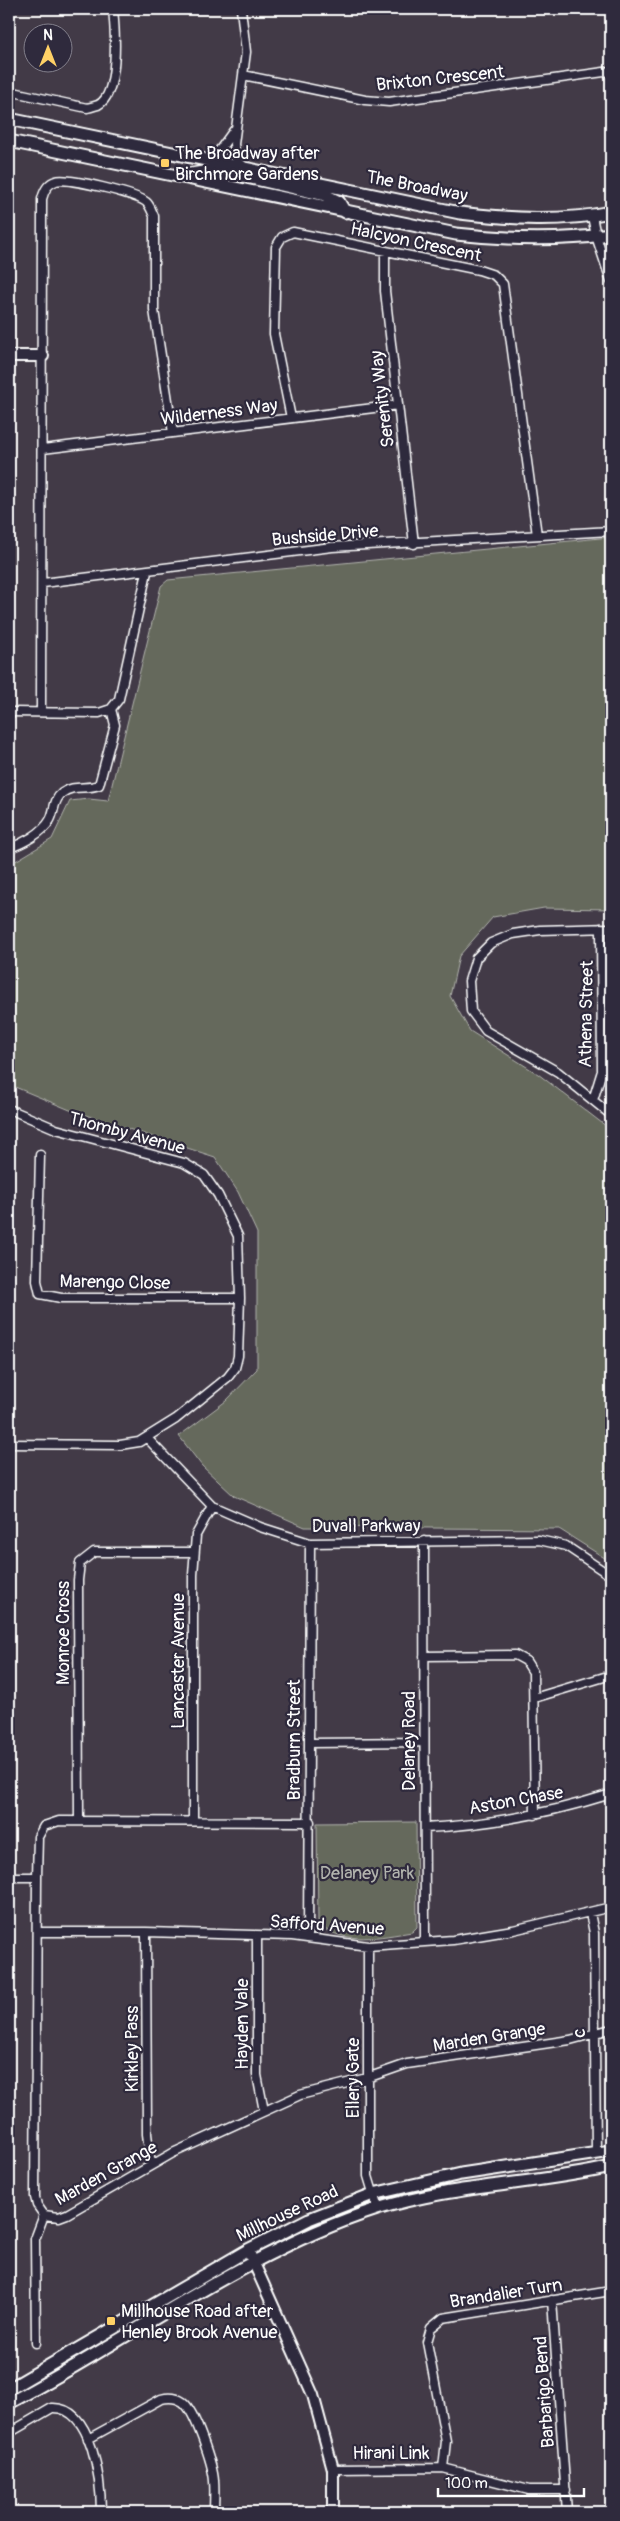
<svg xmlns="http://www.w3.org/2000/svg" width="620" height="2521" font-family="Pangolin,sans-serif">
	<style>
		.green { fill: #65695c; stroke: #b2b4ae }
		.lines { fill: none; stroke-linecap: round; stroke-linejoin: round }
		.minor-casing { stroke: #fff; stroke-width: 11 }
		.tertiary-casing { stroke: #fff; stroke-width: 14 }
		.secondary-casing { stroke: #fff; stroke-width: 15 }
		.minor { stroke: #2f2a3d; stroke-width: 8 }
		.tertiary { stroke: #2f2a3d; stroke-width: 10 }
		.secondary { stroke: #2f2a3d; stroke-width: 11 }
		.poi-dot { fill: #ffd166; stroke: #2f2a3d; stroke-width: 2 }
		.labels { text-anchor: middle; stroke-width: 4.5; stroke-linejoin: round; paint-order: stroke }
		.street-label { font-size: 18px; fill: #fff; stroke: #2f2a3d }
		.poi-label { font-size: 18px; fill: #fff; stroke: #2f2a3d; text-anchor: start }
		.park-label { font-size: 18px; fill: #b2b4ae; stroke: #2f2a3d }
	</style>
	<rect width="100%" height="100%" fill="#423a47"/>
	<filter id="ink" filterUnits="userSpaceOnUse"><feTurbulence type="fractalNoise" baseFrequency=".02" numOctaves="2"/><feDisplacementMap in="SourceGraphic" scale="10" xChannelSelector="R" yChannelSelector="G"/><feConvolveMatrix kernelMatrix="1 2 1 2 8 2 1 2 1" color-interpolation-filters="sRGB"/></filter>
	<g filter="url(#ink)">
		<path class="green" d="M611,537V909L544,908L493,917L459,956L450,996L470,1031L538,1074L611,1130V1401L607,1490L611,1496V1562L559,1529L305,1527L234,1496L202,1466L179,1436L226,1401L257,1369V1233L238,1192L215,1157L70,1110L15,1087L9,1081V865L52,839L70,801L89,799L108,801L161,586L168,580Z
			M416,1822L417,1927L412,1932C380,1937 346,1945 318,1925L317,1823Z"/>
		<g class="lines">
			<g class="minor-casing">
				<path id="minor" d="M241,9L246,52L234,144L236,158L244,167
					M243,75L365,100L389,102L611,71
					M9,91L87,108C91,107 95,106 98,105C120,94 115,29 113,9
					M216,155L234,130
					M182,174L224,167
					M608,213L611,227
					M592,216L596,236L611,281
					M385,251V291L414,544
					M291,418L274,334L276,247L282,237L293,232L479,270L494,275L503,284L537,535
					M43,449L398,405
					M43,583L332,547L611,531
					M9,712L99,713L111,709L119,699L147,572
					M41,712L42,199C44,191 48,183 56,181C67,177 137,194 146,202C150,205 152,212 154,216V310L173,433
					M9,848C22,844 43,833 50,820C55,811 53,800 62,793C74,784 86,790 99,785L115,725L111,709
					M611,928L540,930L513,934L491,943L476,958L469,981L471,1011L486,1031L558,1072L611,1115
					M593,1100L602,1071L601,928
					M9,1109L56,1129L184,1163L204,1175L218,1195L238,1236L240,1298L238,1356L235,1368L228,1377L176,1419L139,1442L120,1445L9,1444
					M40,1155L37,1281L40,1294L61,1298H240
					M147,1438L212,1506L260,1527L310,1543L539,1540L566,1546L611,1576
					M424,1541L425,1941
					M424,1656L515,1655L526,1661L533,1672L535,1815
					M534,1698L611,1675
					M309,1743L424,1742
					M193,1820V1575L196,1535L212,1506
					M79,1821L78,1580L80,1563L94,1552H194
					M310,1822L59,1821L44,1826L38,1837L37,1877L35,2197L37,2205L44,2215L59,2217L67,2214L173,2153L300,2095L367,2078L407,2064L570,2040L611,2029
					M425,1828C488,1825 551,1813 611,1794
					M9,1877H37
					M590,1913L594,1933L596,2153
					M37,1932H146L292,1936L368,1946L453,1940L513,1930L611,1907
					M146,1932L147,2134L151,2165
					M257,1936V2075L264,2111
					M308,1938L310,1543
					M368,1946V2176L378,2209
					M552,2300L567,2512
					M36,2343L35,2239L44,2215
					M9,2433L52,2408C93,2406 101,2483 101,2512
					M88,2439L161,2399C169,2397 176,2397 183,2402C195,2411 213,2465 214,2481C215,2491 214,2502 214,2512
					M443,2468L446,2441L427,2342L431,2328L443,2318L611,2291
					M333,2469L443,2468L529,2490H566"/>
			</g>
			<g class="tertiary-casing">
				<path id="tertiary" d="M9,356H43
					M248,2250L313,2395L333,2469V2512"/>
			</g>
			<g class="secondary-casing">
				<path id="secondary" d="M9,119L460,213C511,219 561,222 611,212
					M9,141L456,234C509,240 559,241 611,234
					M219,154L218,163L225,172L325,195L339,202L345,212
					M9,2389L248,2250L309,2219L373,2194L461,2174L611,2151
					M9,2403C131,2339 244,2252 377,2209C452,2185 534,2185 611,2167"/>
			</g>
			<use href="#minor" class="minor"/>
			<use href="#tertiary" class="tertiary"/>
			<use href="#secondary" class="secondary"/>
		</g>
	</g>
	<g class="poi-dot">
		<rect x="160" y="158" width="10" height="10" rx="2.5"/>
		<rect x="106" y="2316" width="10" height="10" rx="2.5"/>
	</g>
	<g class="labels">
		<g class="street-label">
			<text transform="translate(440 78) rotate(-6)" y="6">Brixton Crescent</text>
			<text transform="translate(417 186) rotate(11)" y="6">The Broadway</text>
			<text transform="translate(416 242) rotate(12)" y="6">Halcyon Crescent</text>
			<text transform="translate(382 399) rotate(-97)" y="6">Serenity Way</text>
			<text transform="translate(219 412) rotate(-7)" y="6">Wilderness Way</text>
			<text transform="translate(325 535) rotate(-5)" y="6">Bushside Drive</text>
			<text transform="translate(586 1014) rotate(-89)" y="6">Athena Street</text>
			<text transform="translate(127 1133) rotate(15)" y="6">Thomby Avenue</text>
			<text transform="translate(115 1282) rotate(1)" y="6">Marengo Close</text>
			<text x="366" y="1532">Duvall Parkway</text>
			<text transform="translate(63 1633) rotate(-90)" y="6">Monroe Cross</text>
			<text transform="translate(178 1661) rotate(-90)" y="6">Lancaster Avenue</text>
			<text transform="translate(294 1740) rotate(-90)" y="6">Bradburn Street</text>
			<text transform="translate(409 1741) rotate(-90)" y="6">Delaney Road</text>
			<text transform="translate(516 1800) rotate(-10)" y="6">Aston Chase</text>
			<text transform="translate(327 1925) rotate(4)" y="6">Safford Avenue</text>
			<text transform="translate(242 2024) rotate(-90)" y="6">Hayden Vale</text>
			<text transform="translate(579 2033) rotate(-90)" y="6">c</text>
			<text transform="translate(489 2037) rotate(-9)" y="6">Marden Grange</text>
			<text transform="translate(132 2049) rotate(-90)" y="6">Kirkley Pass</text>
			<text transform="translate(353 2078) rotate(-90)" y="6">Ellery Gate</text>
			<text transform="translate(106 2173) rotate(-29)" y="6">Marden Grange</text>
			<text transform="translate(287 2213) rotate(-25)" y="6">Millhouse Road</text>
			<text transform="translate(506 2293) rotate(-9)" y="6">Brandalier Turn</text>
			<text transform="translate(544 2392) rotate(-94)" y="6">Barbarigo Bend</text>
			<text x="391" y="2459">Hirani Link</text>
		</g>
		<g class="poi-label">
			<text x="175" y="159">The Broadway after<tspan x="175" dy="21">Birchmore Gardens</tspan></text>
			<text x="121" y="2317">Millhouse Road after<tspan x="121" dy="21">Henley Brook Avenue</tspan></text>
		</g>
		<g class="park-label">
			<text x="367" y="1879">Delaney Park</text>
		</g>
	</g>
	<rect width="620" height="2521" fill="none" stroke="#2f2a3d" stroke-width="30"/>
	<rect x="15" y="15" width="590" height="2491" fill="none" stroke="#fff" stroke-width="2" filter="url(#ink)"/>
	<g transform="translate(48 48)"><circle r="24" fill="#2f2a3d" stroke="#827f8b"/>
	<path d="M0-4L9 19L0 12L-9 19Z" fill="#ffd166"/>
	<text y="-8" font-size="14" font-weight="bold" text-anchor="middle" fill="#ffffff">N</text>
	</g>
	<path d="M438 2488v8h146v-8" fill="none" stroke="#ffffff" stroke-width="2.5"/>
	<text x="445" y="2488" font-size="15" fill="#ffffff" stroke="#2f2a3d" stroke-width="4" paint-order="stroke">100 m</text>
</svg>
